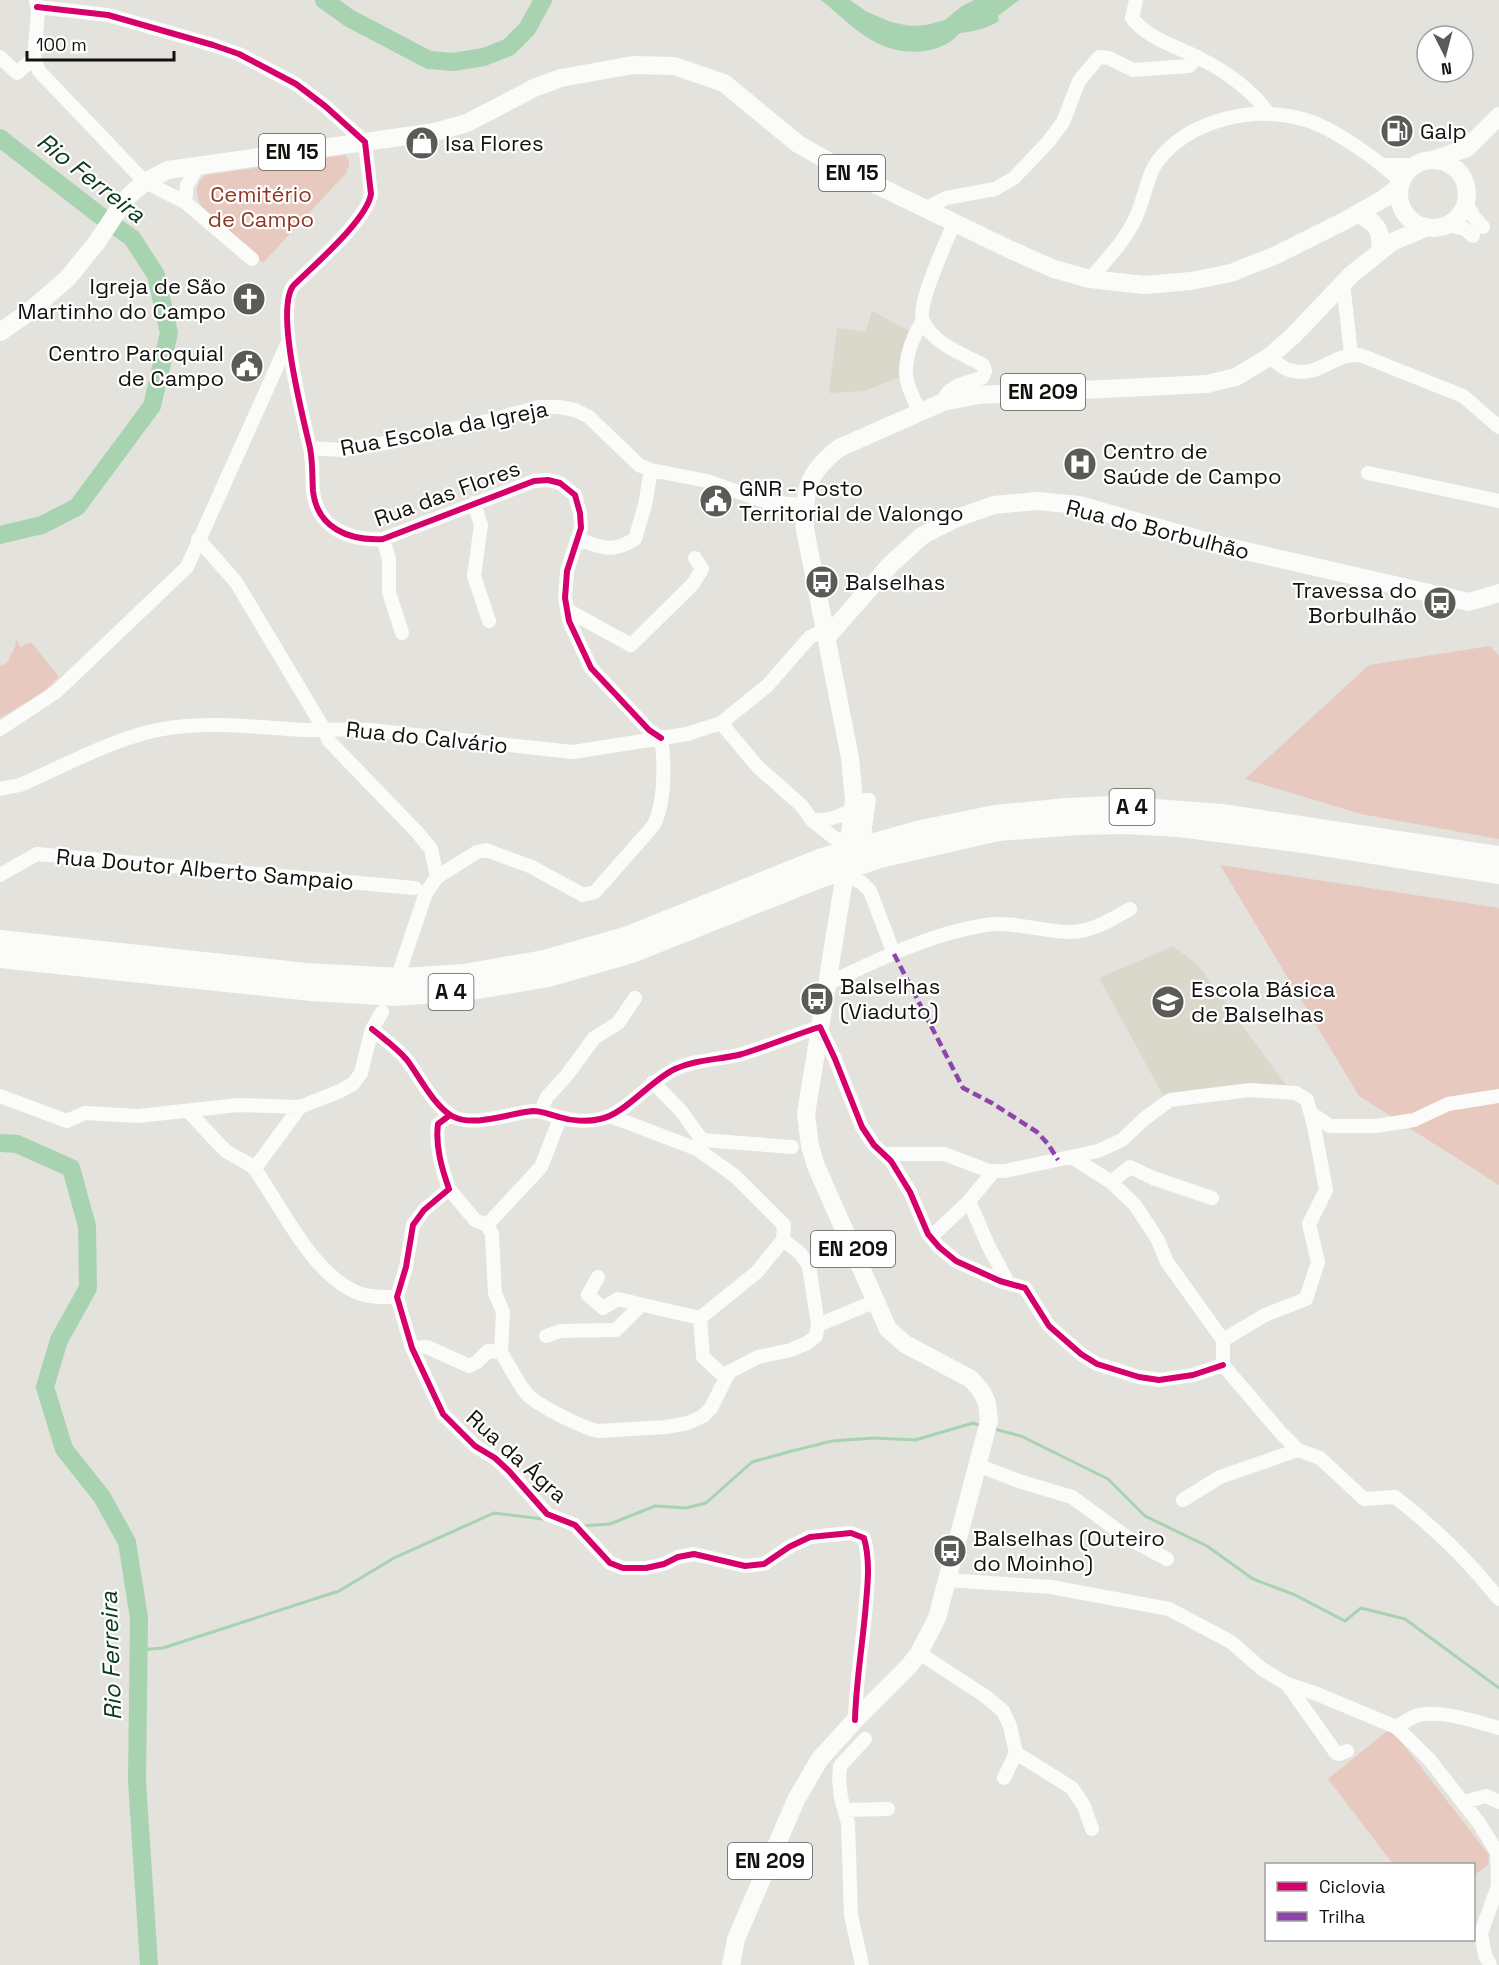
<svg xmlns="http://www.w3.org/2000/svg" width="1499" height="1965" font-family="'Space Grotesk',sans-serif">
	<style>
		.built { fill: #dad7cb }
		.green { fill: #e7c9bf }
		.water { fill: #a8d3b0 }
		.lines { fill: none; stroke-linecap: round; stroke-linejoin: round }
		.stream { stroke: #a8d3b0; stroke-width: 3 }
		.river { stroke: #a8d3b0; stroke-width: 18 }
		.minor { stroke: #fbfbfa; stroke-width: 14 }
		.major { stroke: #fbfbfa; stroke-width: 18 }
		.highway { stroke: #fbfbfa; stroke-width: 20 }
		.quiet { stroke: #8e44ad; stroke-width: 4.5; stroke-dasharray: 9 4.5; stroke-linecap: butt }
		.cycleway-casing { stroke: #fff; stroke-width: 10 }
		.cycleway { stroke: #d6006c; stroke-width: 6 }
		.labels { text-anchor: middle; stroke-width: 4.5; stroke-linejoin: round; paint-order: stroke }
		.shield { fill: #fff; stroke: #595856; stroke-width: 1.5 }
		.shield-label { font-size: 21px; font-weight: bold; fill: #12110e }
		.poi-label { font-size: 22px; fill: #12110e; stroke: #fff; text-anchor: start }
		.park-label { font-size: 22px; fill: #8e3623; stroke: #fff }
		.street-label { font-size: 22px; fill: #12110e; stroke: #fff }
		.water-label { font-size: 24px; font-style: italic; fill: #0a3a1c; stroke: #fff }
	</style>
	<rect width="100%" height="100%" fill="#e3e2dc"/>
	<path class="built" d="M872,311L911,332L903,376L864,391L829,393L837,328L866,332Z
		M1173,946L1198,965L1285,1084L1286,1088L1236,1085L1164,1097L1099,978Z"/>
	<path class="green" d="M345,155L349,160V166L346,170L347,172L263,263L202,207C195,195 194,184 206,175Z
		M16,639L20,647L31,642L59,677L42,693L0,718V666L7,663L15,647Z
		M1490,646L1499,656V839L1361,814L1245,779L1369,665Z
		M1220,865L1499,908V1185L1359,1096Z
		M1387,1731L1396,1735L1489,1855L1488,1865L1474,1875V1864H1393L1328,1779Z"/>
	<path class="water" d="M821,0H850L867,12L891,22L910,26L926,25L945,20L962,6L974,0H1019L998,16L999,21C986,29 975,31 960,33C940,56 903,56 877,43C856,33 839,14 821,0Z"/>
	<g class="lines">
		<path class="stream" d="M994,1429L1021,1436L1108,1479L1145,1516L1207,1546L1253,1579L1295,1595L1345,1621L1361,1608L1405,1619L1499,1688
			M582,1526L610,1524L655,1506L686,1508L706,1503L752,1462L788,1452L832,1441L874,1438L915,1440L973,1423L982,1426
			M139,1650L163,1648L339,1591L394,1558L494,1513L543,1519"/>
		<path class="river" d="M324,0L349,18L429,60L453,62L484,57L509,47L527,29L543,0
			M0,138L98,214L132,238L156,275L169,333L152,406L77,507L42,525L0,535
			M0,1143L17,1144L71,1168L87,1226L88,1288L59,1340L45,1387L64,1449L102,1497L127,1542L139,1618L137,1781L149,1965"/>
		<path class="minor" d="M1136,0L1132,18C1148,39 1176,46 1199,58C1224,70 1252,90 1268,113
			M37,7L108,15L213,45L239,54L296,84L325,106L365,142L371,194C367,220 313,266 293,286C275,311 303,417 310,448C313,463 312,476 313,491C317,528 349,541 383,539L534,481L548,480L560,483L575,495L580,513L581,528L567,571L565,598L569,621L591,668L649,730L661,738
			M0,57L17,73L34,58L38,12L36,0
			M34,58L39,71L145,182L185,202L252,259
			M1383,165H1414
			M185,202L187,185L199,165
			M1466,203L1474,217L1483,227
			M925,209L946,198L995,189L1014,178L1049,141L1063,122L1079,81L1099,57L1109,58L1133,70L1189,66L1198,57
			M1447,225L1465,229L1473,236
			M1090,279C1107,259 1125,241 1136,217C1144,201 1147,175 1157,162C1190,118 1256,105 1306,120C1335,129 1380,161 1401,182
			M1343,283L1351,354
			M1269,357C1275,361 1282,368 1289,370C1321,379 1331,353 1360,355L1463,396L1499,427
			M943,402C948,385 966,383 982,378L985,371L983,365C963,354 933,344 923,321C916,305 947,241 954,223
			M920,412C914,400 906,385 906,371C906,354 914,334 923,321
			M310,448L341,450L386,443L476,424L539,407H559L575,410L589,417L639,465L651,470L707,481L767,502L804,505
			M1368,473L1499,501
			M474,503L481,525L474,576L489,621
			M198,539L236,582L324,729L329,741L417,832L431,849L437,877
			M383,539L389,559V592L402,633
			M577,539C602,547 611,554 635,539L645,505L651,470
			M567,610L631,645L693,584L702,569L695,558
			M721,723L758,767L801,805L812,820L833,837L841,841L850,839
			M0,729L56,692L187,567L288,342
			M0,789L20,785C64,766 122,734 169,728C214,721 261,728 306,730C328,730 349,729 370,730L573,752L687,734L721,723L767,686L810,637L825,630
			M854,800H869L861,855
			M812,820C828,821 839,817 853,809
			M0,875L37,854L415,888
			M845,876L861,882L870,891L894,954
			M400,970L426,893L437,877L477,852L486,850L532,867L583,895L595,892L653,826C665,806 665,761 661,738
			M827,984C877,960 929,934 985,925C1012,921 1040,931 1067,932C1090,933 1110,920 1130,909
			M372,1029C384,1039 397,1048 407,1060C419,1076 434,1106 452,1116C473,1128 510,1113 533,1111C543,1111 550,1115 559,1117C571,1121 588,1122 600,1119C624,1115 651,1080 675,1069C696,1059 720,1060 742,1054C768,1046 794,1035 820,1027L835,1059L862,1127L874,1145L891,1161L910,1192L928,1234L939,1247L956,1261L1000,1281L1025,1288L1049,1326L1081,1354L1097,1364L1139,1377L1159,1380L1193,1375L1223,1365
			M653,1082L681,1111L702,1140L792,1147
			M0,1096L67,1121L85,1113L138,1116L238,1105L300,1107L340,1091L353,1084L361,1073L372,1029L382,1012
			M188,1111C201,1124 213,1139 226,1151C235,1158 251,1162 256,1171C283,1209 314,1278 361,1294C372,1298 385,1297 397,1297
			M540,1112L547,1097L567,1075L594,1038L618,1023L635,998
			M1311,1113L1330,1126H1376L1414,1120L1448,1104L1499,1096
			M450,1115L438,1124C435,1146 442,1169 449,1189L424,1210L413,1225L406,1267L397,1297L412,1348L443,1414L475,1446L495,1458L509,1471L547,1514L575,1525L610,1563L623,1568H646L664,1564L678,1557L694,1554L745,1566L764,1564L789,1547L810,1537L851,1533L864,1538C870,1559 868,1581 866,1603C863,1642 856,1681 855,1720
			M610,1116L697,1149L735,1176L784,1225L783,1240L800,1253L809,1266L818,1325L876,1301
			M884,1154H945L989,1171H1005L1098,1151L1122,1140L1144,1119L1170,1100L1250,1090L1296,1093L1307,1100L1314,1126L1326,1190L1309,1224L1318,1262L1306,1299L1265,1315L1223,1340
			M1072,1157L1111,1182L1135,1205L1158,1240L1167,1262L1223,1340V1365
			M255,1168L300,1107
			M1111,1182L1130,1167L1153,1178L1212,1198
			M449,1189L475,1220L487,1225
			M969,1201L988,1245L1008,1283
			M931,1237L969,1201L994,1171
			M598,1277L588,1295L603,1308L618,1299L700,1318L757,1272L783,1240
			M700,1318L703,1357L726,1378
			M546,1336L560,1331L616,1330L641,1305
			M412,1348L427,1347L469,1366L477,1362L488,1351L501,1352
			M501,1352C509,1366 517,1381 526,1393C536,1405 583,1428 598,1431L666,1427L688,1423L703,1416L711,1408L729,1372L758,1357L791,1350L807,1343L816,1336L818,1325
			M501,1352L503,1312L495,1293L492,1234L487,1225L541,1167L560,1118
			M1223,1365L1281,1433L1298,1450L1320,1458L1364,1499L1395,1497C1434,1527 1468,1560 1499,1599
			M977,1465L1022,1482L1072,1497L1128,1538L1167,1559
			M1183,1500L1220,1477L1298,1450
			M947,1580L1051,1587L1169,1609L1231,1642L1262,1669L1287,1684L1336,1753L1339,1754L1347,1751
			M919,1653L985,1696L1003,1711L1010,1726L1016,1753L1004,1778
			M1287,1684L1317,1694L1396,1727L1429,1759L1479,1823L1497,1852L1498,1886L1481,1933L1485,1955L1490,1965
			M1396,1727C1405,1722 1415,1714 1425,1714C1450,1712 1476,1722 1499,1728
			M1016,1753L1072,1788L1084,1806L1092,1829
			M1463,1802L1486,1796L1499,1802
			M845,1810L888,1809
			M862,1965L851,1915L848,1823L841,1798L839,1779L840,1766L865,1739"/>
		<path class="major" d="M1399 194a34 34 0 1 1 68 0a34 34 0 1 1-68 0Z
			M1433,160L1467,148L1499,116
			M1362,216C1379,224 1382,234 1380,252
			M0,332L26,314L67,279L97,242L125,200L133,192L145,182L168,170L435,132L467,123L534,88L561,78L633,65L674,66L724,83L798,144L835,165L1011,250L1054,269L1090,279L1145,285L1191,281L1231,273L1276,255L1348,219L1383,199L1399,187
			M827,637L891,564L923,535L957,518L994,505L1037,501L1079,505L1219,545L1469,602L1499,593
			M731,1965L736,1939L796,1800L819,1760L855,1720L909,1666L919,1653L937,1618L989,1421L987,1403L982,1392L971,1379L905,1344L888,1329L816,1166L810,1146L806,1114L846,867L854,800L850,758L805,529C804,490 806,474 839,448L943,402L979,395L1207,384L1236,377L1269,357L1293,336L1351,275L1392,242L1425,228"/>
		<path class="highway" d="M0,940L306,973L402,978L464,974L544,960L628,936L822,858L881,841L921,830L995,815L1067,808L1114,806L1222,814L1499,856
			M0,958L312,991L396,996L465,991L549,977L632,953L820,878L880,858L998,831L1077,825L1125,824L1179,827L1311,844L1499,874"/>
		<path class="quiet" d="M894,954L963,1088L992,1103L1037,1132L1048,1144L1058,1160"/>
		<g class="cycleway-casing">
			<path id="cycleway" d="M37,7L108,15L213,45L239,54L296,84L325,106L365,142L371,194C367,220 313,266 293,286C275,311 303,417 310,448C313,463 312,476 313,491C317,528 349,541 383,539L534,481L548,480L560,483L575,495L580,513L581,528L567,571L565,598L569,621L591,668L649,730L661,738
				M372,1029C384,1039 397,1048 407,1060C419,1076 434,1106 452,1116C473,1128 510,1113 533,1111C543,1111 550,1115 559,1117C571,1121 588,1122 600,1119C624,1115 651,1080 675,1069C696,1059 720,1060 742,1054C768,1046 794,1035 820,1027L835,1059L862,1127L874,1145L891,1161L910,1192L928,1234L939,1247L956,1261L1000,1281L1025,1288L1049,1326L1081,1354L1097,1364L1139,1377L1159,1380L1193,1375L1223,1365
				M450,1115L438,1124C435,1146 442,1169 449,1189L424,1210L413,1225L406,1267L397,1297L412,1348L443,1414L475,1446L495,1458L509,1471L547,1514L575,1525L610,1563L623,1568H646L664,1564L678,1557L694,1554L745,1566L764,1564L789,1547L810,1537L851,1533L864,1538C870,1559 868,1581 866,1603C863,1642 856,1681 855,1720"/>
		</g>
		<use href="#cycleway" class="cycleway"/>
	</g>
	<defs>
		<g id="fuel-disc" transform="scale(1.725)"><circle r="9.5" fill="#5b5a56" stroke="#fff"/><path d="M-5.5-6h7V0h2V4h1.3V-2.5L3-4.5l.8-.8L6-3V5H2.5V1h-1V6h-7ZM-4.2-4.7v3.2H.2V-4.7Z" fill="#fff"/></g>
		<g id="shop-disc" transform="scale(1.725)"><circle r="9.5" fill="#5b5a56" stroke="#fff"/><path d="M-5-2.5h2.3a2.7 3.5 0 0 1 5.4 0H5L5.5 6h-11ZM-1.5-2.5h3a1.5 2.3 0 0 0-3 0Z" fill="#fff"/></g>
		<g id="church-disc" transform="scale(1.725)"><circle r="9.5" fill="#5b5a56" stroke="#fff"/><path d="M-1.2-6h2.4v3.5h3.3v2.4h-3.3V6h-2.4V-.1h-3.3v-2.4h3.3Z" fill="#fff"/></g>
		<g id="civic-disc" transform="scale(1.725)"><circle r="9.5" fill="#5b5a56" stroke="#fff"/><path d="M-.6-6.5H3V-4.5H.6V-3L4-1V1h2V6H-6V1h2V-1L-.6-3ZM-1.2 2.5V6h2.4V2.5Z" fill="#fff"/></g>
		<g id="hospital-disc" transform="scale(1.725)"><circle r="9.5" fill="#5b5a56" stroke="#fff"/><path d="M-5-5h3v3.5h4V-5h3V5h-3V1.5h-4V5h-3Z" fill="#fff"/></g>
		<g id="bus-disc" transform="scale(1.725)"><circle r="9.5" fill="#5b5a56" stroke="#fff"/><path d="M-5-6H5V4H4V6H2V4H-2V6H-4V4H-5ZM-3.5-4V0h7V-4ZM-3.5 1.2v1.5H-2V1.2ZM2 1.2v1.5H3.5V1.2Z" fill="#fff"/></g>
		<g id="school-disc" transform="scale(1.725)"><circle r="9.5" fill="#5b5a56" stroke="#fff"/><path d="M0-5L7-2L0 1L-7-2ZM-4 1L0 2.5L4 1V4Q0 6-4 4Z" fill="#fff"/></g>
	</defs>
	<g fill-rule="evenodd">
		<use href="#fuel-disc" x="1397" y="131"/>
		<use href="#shop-disc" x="422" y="143"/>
		<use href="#church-disc" x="249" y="299"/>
		<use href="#civic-disc" x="247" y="366"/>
		<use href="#hospital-disc" x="1080" y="464"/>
		<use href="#civic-disc" x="716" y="501"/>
		<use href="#bus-disc" x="822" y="582"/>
		<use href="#bus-disc" x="1440" y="603"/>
		<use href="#bus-disc" x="817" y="999"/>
		<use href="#school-disc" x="1168" y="1002"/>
		<use href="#bus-disc" x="950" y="1551"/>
	</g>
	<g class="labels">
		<g class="shield">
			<rect x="259" y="134" width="66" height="36" rx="4.5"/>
			<rect x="819" y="155" width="66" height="36" rx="4.5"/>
			<rect x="1001" y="374" width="84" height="36" rx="4.5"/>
			<rect x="1109.5" y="789" width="45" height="36" rx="4.5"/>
			<rect x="428.5" y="974" width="45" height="36" rx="4.5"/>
			<rect x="811" y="1231" width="84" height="36" rx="4.5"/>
			<rect x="728" y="1843" width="84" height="36" rx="4.5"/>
		</g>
		<g class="shield-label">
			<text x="292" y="159">EN 15</text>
			<text x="852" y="180">EN 15</text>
			<text x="1043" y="399">EN 209</text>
			<text x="1132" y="814">A 4</text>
			<text x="451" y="999">A 4</text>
			<text x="853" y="1256">EN 209</text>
			<text x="770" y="1868">EN 209</text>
		</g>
		<g class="poi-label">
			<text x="1420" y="139">Galp</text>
			<text x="445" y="151">Isa Flores</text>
			<text x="226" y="294" text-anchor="end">Igreja de São<tspan x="226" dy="25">Martinho do Campo</tspan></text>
			<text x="224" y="361" text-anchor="end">Centro Paroquial<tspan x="224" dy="25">de Campo</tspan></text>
			<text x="1103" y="459">Centro de<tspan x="1103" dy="25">Saúde de Campo</tspan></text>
			<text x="739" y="496">GNR - Posto<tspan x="739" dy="25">Territorial de Valongo</tspan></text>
			<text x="845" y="590">Balselhas</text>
			<text x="1417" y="598" text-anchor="end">Travessa do<tspan x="1417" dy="25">Borbulhão</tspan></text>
			<text x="840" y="994">Balselhas<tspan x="840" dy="25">(Viaduto)</tspan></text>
			<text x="1191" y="997">Escola Básica<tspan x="1191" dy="25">de Balselhas</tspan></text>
			<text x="973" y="1546">Balselhas (Outeiro<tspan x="973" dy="25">do Moinho)</tspan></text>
		</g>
		<g class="park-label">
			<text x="261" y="202">Cemitério<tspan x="261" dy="25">de Campo</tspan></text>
		</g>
		<g class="street-label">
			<text transform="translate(444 428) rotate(-11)" y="8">Rua Escola da Igreja</text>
			<text transform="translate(447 493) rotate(-20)" y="8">Rua das Flores</text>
			<text transform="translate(1158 529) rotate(14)" y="8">Rua do Borbulhão</text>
			<text transform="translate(427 737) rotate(6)" y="8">Rua do Calvário</text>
			<text transform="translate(205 869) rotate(5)" y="8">Rua Doutor Alberto Sampaio</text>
			<text transform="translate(517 1456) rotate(42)" y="8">Rua da Ágra</text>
		</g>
		<g class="water-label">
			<text transform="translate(91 178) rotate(38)" y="8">Rio Ferreira</text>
			<text transform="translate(111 1656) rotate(-92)" y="8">Rio Ferreira</text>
		</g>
	</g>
	<rect x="1265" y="1863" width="210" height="78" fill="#ffffff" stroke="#a0a09f" stroke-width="1.5"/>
	<rect x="1277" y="1882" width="30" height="9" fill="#d6006c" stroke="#a0a09f" stroke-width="1.5"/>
	<text x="1319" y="1893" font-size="18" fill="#12110e">Ciclovia</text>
	<rect x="1277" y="1912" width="30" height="9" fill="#8e44ad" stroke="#a0a09f" stroke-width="1.5"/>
	<text x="1319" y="1923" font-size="18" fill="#12110e">Trilha</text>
	<g transform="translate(1445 54) rotate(174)"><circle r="28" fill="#ffffff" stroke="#a0a09f" stroke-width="1.5"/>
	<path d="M0-4.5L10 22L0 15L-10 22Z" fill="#5b5a56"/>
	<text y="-9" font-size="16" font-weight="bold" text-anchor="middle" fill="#12110e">N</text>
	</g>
	<path d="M27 51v9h147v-9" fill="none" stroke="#12110e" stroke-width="3"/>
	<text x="36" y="51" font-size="18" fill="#12110e" stroke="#ffffff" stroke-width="4.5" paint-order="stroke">100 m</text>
</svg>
